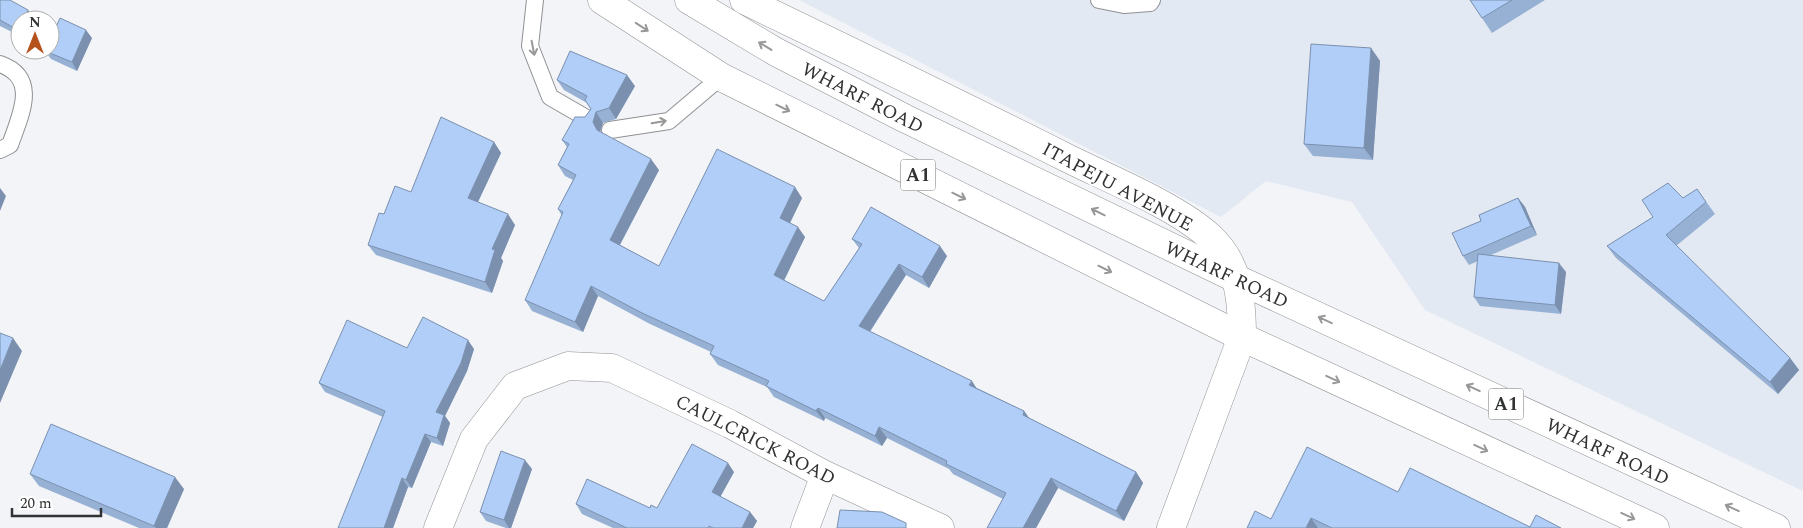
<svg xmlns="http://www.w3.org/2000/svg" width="1803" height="528" font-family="Spectral,serif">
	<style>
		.built { fill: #e2e9f2 }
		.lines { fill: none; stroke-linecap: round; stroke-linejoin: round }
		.lane-casing { stroke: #8f9193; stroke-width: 18 }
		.street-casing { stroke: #8f9193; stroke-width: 29 }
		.primary-casing { stroke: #8f9193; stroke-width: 29 }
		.lane { stroke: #fff; stroke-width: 16 }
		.street { stroke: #fff; stroke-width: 28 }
		.primary { stroke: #fff; stroke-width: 28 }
		.wall { fill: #97b1d5 }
		.shaded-wall { fill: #7b90ae }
		.building { fill: #b0cef8; stroke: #7b90ae }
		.oneway { stroke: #989899 }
		.labels { text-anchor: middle; stroke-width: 4; stroke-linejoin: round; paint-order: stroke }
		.shield { fill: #fff; stroke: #6f7070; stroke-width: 1 }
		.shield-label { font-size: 18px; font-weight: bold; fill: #313233 }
		.street-label { font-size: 19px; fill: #313233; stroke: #fff }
	</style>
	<rect width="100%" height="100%" fill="#f2f4f7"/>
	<path class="built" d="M799,0H1803V491L1425,310L1352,202L1266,181L1221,217Z"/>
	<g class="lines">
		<g class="lane-casing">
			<path id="lane" d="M535,0L530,46L550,97L588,119
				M1099,0L1124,5L1150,3L1152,0
				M0,64C40,78 20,116 10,145L0,150
				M610,130L669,121L721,77"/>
		</g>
		<g class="street-casing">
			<path id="street" d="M744,0C852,52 960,104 1067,158C1109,179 1174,205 1209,236C1239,263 1242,299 1242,337L1171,528
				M438,528L474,439L515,386L568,366L612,368L730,424L825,475L940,528
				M805,528L825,475"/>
		</g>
		<g class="primary-casing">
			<path id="primary" d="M602,0L721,77L1242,337L1655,528
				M689,0L776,52L904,118L1237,279L1776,528"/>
		</g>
		<use href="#lane" class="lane"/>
		<use href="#street" class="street"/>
		<use href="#primary" class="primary"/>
	</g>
	<path class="wall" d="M0,0L35,19L34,20H20V36L0,26Z
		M1470,0H1545L1492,33Z
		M92,38L77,71L51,59L45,51Z
		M1371,48L1380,61L1373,160L1313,156L1304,144Z
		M557,80L635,86L616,119L603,123L600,132L659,170L620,245L659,266L802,198L790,223L805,237L784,281L824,301L859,248L852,239L947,256L929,288L906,275L870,332L977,388L1024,411L1029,418L1136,472L1143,483L1124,521L1058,488L1036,528H987L1003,499L953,474L949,469L887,438L882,446L825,418L824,421L774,397L767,387L718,365L710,354L711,352L650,324L598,296L583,332L532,311L525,300L562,216L558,209L573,180L565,176L558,165L567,147L562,140L585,117L591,109L587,103L564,90Z
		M494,142L501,153L478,202L515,225L501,258L503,261L492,293L376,255L368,245L384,214Z
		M1697,189L1715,214L1676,246L1790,358L1799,370L1778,394L1616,258L1607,246Z
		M1518,198L1525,207L1537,235L1491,255L1566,272L1561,314L1480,306L1474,297L1478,261L1469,265L1463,256L1481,221Z
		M407,348L474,349L467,371L445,416L450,423L443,446L431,442L412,488L408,487L393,528L383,417L325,392L319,383Z
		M532,469L511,528H506L486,521L480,512Z
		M734,472L720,497L750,512L757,521L753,528H613L582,514L576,504L650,508H657Z
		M30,474L184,489L167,528H139L39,486Z
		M1398,492L1530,527L1561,528H1247L1271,519Z"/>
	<path class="shaded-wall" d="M28,10L35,19L34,20H23Z
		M86,30L92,38L77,71L72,62Z
		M1371,48L1380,61L1373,160L1364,148Z
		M627,75L635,86L616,119L609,108Z
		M596,112L603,123L600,132L597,130L593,122Z
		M494,142L501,153L475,208L468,198Z
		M651,159L659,170L617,250L610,240Z
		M795,187L802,198L787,229L780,218Z
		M0,188L6,196L0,211Z
		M1518,198L1525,207L1537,235L1531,226Z
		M508,214L515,225L501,258L503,261L492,293L485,282L492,249Z
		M798,227L805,237L781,286L774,275Z
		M940,246L947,256L929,288L922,277Z
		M1559,263L1566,272L1561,314L1555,305Z
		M899,264L906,275L866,337L859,326Z
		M591,286L598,296L583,332L575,322Z
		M13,338L22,351L0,403V370Z
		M468,340L474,349L467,371L445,416L450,423L443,446L437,438L436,412Z
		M1790,358L1799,370L1778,394L1770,382Z
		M972,381L979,392L969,385Z
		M818,408L825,418L824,421L816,411Z
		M1024,411L1032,422L1023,415Z
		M879,427L887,438L882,446L875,436Z
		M425,434L431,442L412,488L406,480Z
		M525,460L532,469L511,528H509L504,520Z
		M728,463L734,472L718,501L712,492Z
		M1136,472L1143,483L1124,521L1116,511Z
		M175,477L184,489L167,528H156L154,526Z
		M402,478L408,487L393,528H384Z
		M1051,478L1058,488L1036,528H1023Z
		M750,512L757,521L753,528H742Z
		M1311,518L1318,528H1306Z"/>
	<path class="building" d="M0,0H10L28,10L23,20H20V26L18,30L0,20Z
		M1470,0H1512L1482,18Z
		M60,18L86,30L72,62L45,51L46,50H50V41Z
		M1311,44L1371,48L1364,148L1304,144Z
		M570,51L627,75L609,108L596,112L593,122L597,130L651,159L610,240L659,266L717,149L795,187L780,218L798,227L774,275L824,301L862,244L852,239L871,207L940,246L922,277L899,264L859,326L972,381L969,385L1024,411L1023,415L1136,472L1116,511L1051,478L1023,528H987L1006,493L946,464L947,461L879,427L875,436L818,408L816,411L766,386L769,381L710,354L714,346L642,313L591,286L575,322L525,300L563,212L558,209L576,175L558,165L569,144L562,140L575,117H585L591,109L585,100L587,96L557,80Z
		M441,117L494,142L468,198L508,214L492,249L495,250L485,282L368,245L379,213L384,214L395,186L411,192Z
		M1668,183L1683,198L1697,189L1706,202L1666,235L1790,358L1770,382L1607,246L1653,217L1642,200Z
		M1518,198L1531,226L1463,256L1452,233L1481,221L1479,215Z
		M1478,254L1559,263L1555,305L1474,297Z
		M423,317L468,340L461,363L436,412L444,415L437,438L425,434L406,480L402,478L384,528H338L385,411L319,383L347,320L407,348Z
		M0,333L13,338L0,370Z
		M51,424L175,477L154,526L30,474Z
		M692,444L728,463L712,492L750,512L742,528H713L709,526L708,528H627L576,504L587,479L650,508L651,505L657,508Z
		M1307,447L1398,492L1410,468L1530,527L1536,515L1561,528H1332L1311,518L1306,528H1247L1255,511L1271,519Z
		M501,451L525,460L504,520L480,512Z
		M840,510L882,512L906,523V528H837Z"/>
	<defs><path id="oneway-shaft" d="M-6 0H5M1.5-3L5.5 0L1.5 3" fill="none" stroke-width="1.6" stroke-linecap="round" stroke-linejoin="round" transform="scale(1.25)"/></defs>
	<g class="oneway">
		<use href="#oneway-shaft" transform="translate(642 27) rotate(33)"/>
		<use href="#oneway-shaft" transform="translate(765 46) rotate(-149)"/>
		<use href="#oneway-shaft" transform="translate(533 48) rotate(79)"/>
		<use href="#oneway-shaft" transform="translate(783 108) rotate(26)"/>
		<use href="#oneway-shaft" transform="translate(659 122) rotate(-9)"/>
		<use href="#oneway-shaft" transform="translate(959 196) rotate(26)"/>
		<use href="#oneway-shaft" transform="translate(1098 212) rotate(-154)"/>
		<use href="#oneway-shaft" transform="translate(1105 269) rotate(26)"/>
		<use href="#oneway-shaft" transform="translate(1325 320) rotate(-155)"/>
		<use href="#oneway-shaft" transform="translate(1333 379) rotate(25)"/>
		<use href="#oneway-shaft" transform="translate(1473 388) rotate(-155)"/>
		<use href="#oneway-shaft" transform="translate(1481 448) rotate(25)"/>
		<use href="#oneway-shaft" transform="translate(1732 508) rotate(-155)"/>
		<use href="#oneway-shaft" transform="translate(1628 516) rotate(25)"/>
	</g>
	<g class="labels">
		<g class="shield">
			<rect x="900.5" y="159.5" width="35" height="31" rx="4"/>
			<rect x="1488.5" y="388.5" width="35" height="31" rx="4"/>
		</g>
		<g class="shield-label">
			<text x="918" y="181">A1</text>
			<text x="1506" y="410">A1</text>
		</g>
		<g class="street-label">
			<text transform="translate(863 97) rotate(27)" y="7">WHARF ROAD</text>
			<text transform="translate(1118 186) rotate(28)" y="7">ITAPEJU AVENUE</text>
			<text transform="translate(1227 274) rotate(25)" y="7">WHARF ROAD</text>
			<text transform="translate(756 439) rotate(27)" y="7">CAULCRICK ROAD</text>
			<text transform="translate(1608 451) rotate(25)" y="7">WHARF ROAD</text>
		</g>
	</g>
	<g transform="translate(35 35)"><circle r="24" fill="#ffffff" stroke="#adadad"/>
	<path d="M0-4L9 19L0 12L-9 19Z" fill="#b5521c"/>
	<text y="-8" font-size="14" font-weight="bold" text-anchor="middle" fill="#313233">N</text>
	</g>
	<path d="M12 508v8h89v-8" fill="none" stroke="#313233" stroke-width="2.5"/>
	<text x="20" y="508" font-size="15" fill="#313233" stroke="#ffffff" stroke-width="4" paint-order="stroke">20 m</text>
</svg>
